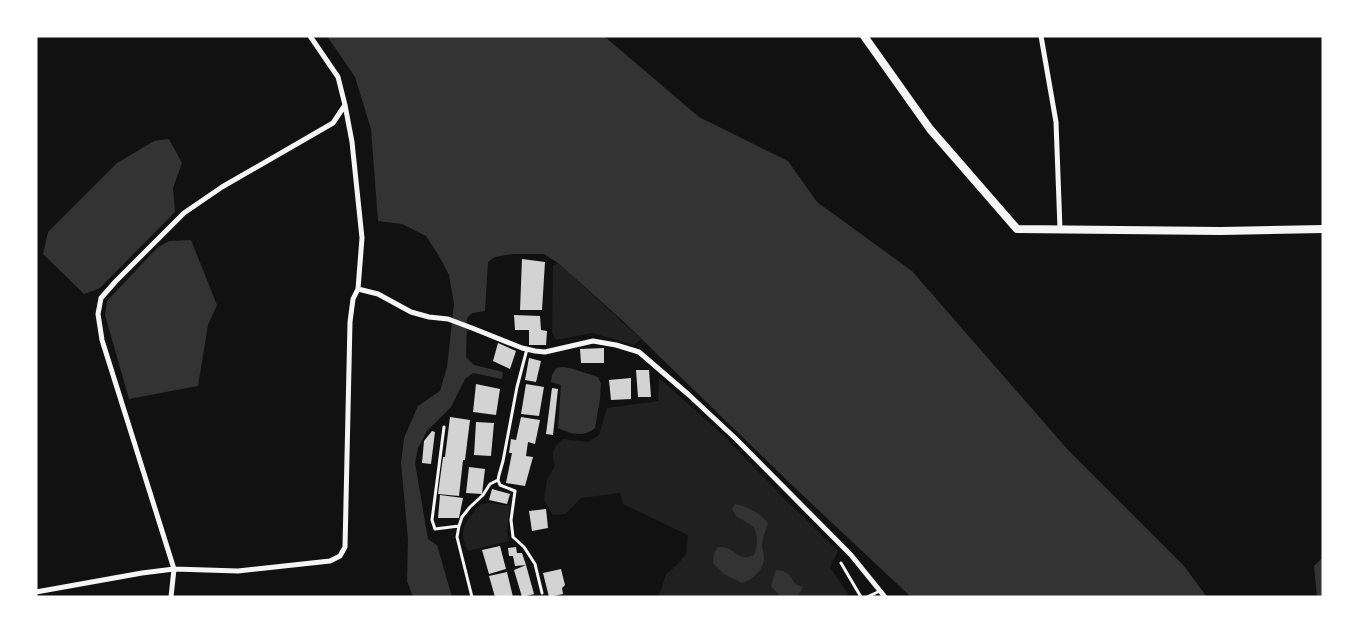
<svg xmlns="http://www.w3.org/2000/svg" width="1359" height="633" font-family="'Times New Roman',serif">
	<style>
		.green { fill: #202020 }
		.water { fill: #333 }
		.building { fill: #d3d3d3 }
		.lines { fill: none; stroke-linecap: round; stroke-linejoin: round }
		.service { stroke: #f5f5f5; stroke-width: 3 }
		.minor { stroke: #f5f5f5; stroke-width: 5 }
		.tertiary { stroke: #f5f5f5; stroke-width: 8 }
	</style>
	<rect width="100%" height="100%" fill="#111"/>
	<path class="green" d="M558,263L641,339L634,345L592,333L556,340L552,333L553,266Z
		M659,378L723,435L785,499L838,551L830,567L848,594L844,597H657L661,590L666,574L677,565L686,554L688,535L623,504L620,493L581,498L565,514L553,515L544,500L547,480L555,466C551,452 552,449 563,439L588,442L599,435L607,408L658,401Z
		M492,503L510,506L507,532L509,541L468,551C466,546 463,541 463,535C462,523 474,512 481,504Z"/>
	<path class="water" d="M327,36H604L699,117L788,161L817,202L912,271L1068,450L1184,566L1207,597H911L795,488L623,321L558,263L544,254H513L495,257L488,262L485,311L472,313L467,318L466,357L474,365L503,372L502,379L473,373L465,379L451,407L427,431L418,448L415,463L428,539L437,545L452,597H413L407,581L408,539L401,463L404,438L418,406L440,391L447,367L454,304L449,275L439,256L426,236L402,224L378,221L371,129L355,77Z
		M169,139L182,163L173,188L175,212L100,288L84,294L43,254L48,232L117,163L154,141Z
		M191,240L217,305L208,325L198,386L129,399L105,315L107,301L157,248L169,241Z
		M563,367L570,368L598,377L601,384L600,399L595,428C584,438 570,434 558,428L561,385L551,382L552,375L556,368Z
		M735,504C747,506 763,514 768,524C765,531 762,539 762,547C763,551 764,554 764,558C764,570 752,580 742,583L724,574L713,563L714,553L718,547C737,546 736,563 754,555C758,545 758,537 754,527L736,516L732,509Z
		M1323,557V597H1317L1314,566Z
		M776,570C788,571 790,575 795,584L803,587L797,597H781L771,586Z"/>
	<path class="building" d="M522,259L545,262L542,310H520Z
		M514,315L540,316L541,330L547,331L546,345H529V330H515Z
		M498,343L516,351L510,369L493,361Z
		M604,348V363H581L580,349Z
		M529,358L541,361L536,382L525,380Z
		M636,370H649L651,397H638Z
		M631,378V399L611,400L609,380Z
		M476,384L500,389L496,415L473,412Z
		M526,384L544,387L539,416L521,414Z
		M552,388L558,389L553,435L546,434Z
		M450,417L470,420L465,460H463L459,496L438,494L443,457H445Z
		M521,417L540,420L535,444L528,442L526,456L533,457L525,486L506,483L512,453H509L511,439L516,440Z
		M476,422L494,423L491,456L474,455Z
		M432,431L435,432L431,464L422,463L424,441Z
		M469,467L485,469L482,494L466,493Z
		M492,489L510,494L507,504L489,500Z
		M440,495L463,498L459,518H438Z
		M546,509L548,528L532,531L529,511Z
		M500,546L506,569L489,574L482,550Z
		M516,547L517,553H522L526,565L515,566L513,556H509L508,548Z
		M526,565L534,594L522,597L514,570Z
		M561,569L565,585L562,588L563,594L549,597L543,573Z
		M507,572L513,597H495L489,576Z"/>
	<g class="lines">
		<path class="service" d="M527,349L517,387L503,461L499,475L498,480L500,485L515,491L511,520L513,537L524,547L535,564L542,593
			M444,427L432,520L435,529L459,526
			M841,563L861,597
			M472,597L457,537L459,526L462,517L470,507L483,495L490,484L498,480
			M867,597L880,591"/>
		<path class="minor" d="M1041,36L1056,122L1060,229
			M358,289L378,294L411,312L429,317L448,319L472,328L522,348L535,351L545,352L593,341L616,345L639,352L689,395L735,438L851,555L885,597
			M36,592L142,573L174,569L238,571L330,561L340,556L345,547L350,322L353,299L358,289L362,238L352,142L345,105L338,77L310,36
			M171,597L174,569L102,340L98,314L101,298L116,281L184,213L222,187L333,123L345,105"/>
		<path class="tertiary" d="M864,36L930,129L1017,229L1221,231L1323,229"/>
	</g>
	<rect width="1359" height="633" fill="none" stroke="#ffffff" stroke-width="75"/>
</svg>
